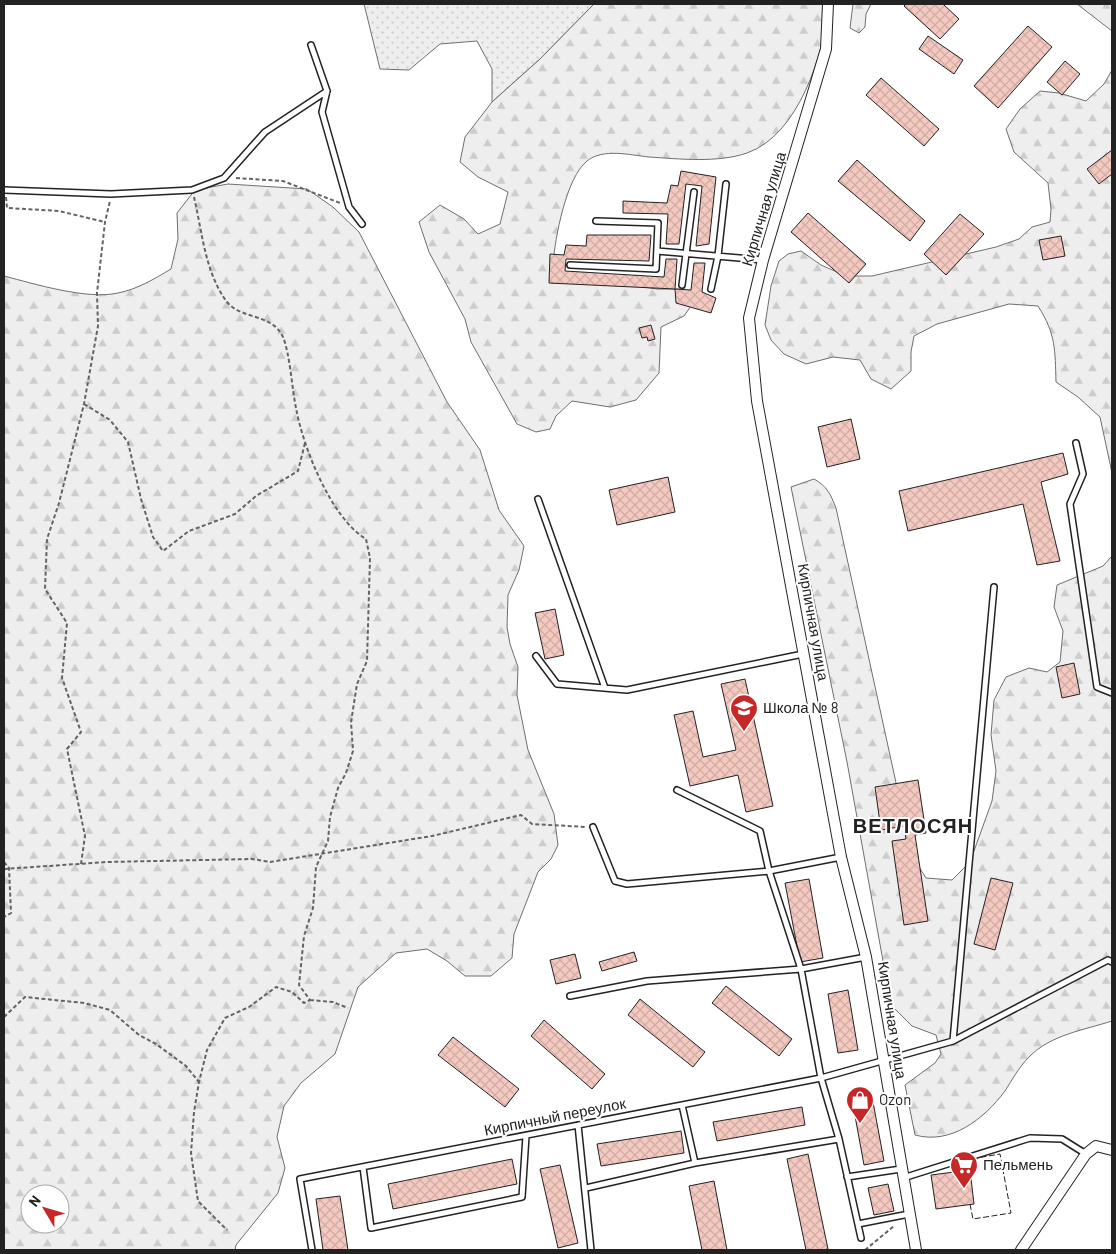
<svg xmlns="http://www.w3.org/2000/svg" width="1116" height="1254" font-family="Barlow,sans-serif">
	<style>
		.grass { fill: url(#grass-dots); stroke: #6f6f6f }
		.forest { fill: url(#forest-firs); stroke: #6f6f6f; fill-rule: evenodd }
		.building { fill: url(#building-cross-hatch); stroke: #222 }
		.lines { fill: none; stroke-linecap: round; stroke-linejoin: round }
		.lane-casing { stroke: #222; stroke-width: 8 }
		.street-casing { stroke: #222; stroke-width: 12 }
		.path { stroke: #646464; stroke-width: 2; stroke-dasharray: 4 2.5; stroke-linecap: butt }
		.lane { stroke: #fff; stroke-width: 5 }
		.street { stroke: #fff; stroke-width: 10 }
		.fence { stroke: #222; stroke-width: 1; stroke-dasharray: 6 2.5; stroke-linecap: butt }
		.labels { text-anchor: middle; stroke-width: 4; stroke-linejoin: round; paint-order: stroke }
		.street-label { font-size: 15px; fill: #222; stroke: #fff }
		.poi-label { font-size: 15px; fill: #222; stroke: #fff; text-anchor: start }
		.district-label { font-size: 20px; font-weight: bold; letter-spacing: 1px; fill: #222; stroke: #fff }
	</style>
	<defs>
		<pattern id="grass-dots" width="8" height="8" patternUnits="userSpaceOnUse" patternTransform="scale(1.25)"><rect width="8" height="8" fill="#eee"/><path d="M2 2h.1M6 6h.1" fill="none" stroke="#ccc" stroke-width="1.8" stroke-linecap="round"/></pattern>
		<pattern id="forest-firs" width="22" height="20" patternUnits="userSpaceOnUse" patternTransform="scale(1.25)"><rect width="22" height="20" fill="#eee"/><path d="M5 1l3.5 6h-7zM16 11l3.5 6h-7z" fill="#ccc"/></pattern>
		<pattern id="building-cross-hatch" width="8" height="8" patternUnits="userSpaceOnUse" patternTransform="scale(1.25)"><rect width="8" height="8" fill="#f3c9c0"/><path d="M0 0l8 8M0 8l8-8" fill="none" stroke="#d0aca5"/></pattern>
	</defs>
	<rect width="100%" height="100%" fill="#fff"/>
	<path class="grass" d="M364,4H594L540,59L492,102V69L477,41L440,44L409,70L380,69Z"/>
	<path class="forest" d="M594,4H829C824,53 799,135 747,153C718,163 680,159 649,157C630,155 603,148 587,161C566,178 555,238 553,264L566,276L657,289H685L691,306L684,316L661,327L659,373L636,400L610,407L572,401L556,416L550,429L536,432L517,424L471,342L465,319L429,252L419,222L440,205L464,219L478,234L500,224L508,192L478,177L460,162L465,137L492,102L540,59Z
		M853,4H871L866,14L865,27L859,33L850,28Z
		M1077,4H1112V31Z
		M1112,70V473L1100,417L1078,397L1056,382C1055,350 1056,334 1038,306L1009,304L937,324L914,336L911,352V371L891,389L871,379L860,360L833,357L806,364L784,354L771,340L765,325L771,286L779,261L788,254L801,251L821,265L846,276H872L996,247L1019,239L1032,227L1050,222L1051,209L1048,183L1014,152L1006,129L1020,109L1040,91L1059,93L1086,101L1104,84Z
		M228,184L307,189L333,207L359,232L447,402L480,450L499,510L524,546L519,570L508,595L507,627L510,644L518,667L517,695L528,750L554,814L558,845L551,859L538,872L514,934L512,958L491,976H465L447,961L427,949L396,953L358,987L335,1054L301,1083L284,1106L277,1137L285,1168L278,1193L236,1245L235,1250H4V276C35,284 87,300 118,293C138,289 154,279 171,269L178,239L177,213L195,190ZM30,1194H60V1224H30Z
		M814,479C827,486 831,495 836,508L912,856L926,878L952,880L970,862L992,801L996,771L991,735L994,700L1006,677L1029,668L1047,672L1060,662L1063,631L1054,607L1057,585L1103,566L1112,556V1021C1084,1030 1050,1035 1029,1057C1019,1067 1012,1080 1005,1091C984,1119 951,1145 915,1135L905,1085L935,1063L941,1054L936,1035L912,1026L891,1005L847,762L791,487Z"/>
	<path class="building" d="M906,4H943L959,19L940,39L904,6Z
		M1028,26L1052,47L998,108L974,86Z
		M928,36L963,60L954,74L919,49Z
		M1065,61L1080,74L1062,95L1047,82Z
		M881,78L939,129L924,146L866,95Z
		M1112,150V174L1099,184L1087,169Z
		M857,160L925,221L910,241L838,181Z
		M681,171L716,177L709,244L696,246L702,186L686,184L679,244H666L668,214L623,213V201L667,203L671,185L678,186Z
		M808,213L866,264L849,283L791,232Z
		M960,214L984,234L946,275L924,254Z
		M587,235H651L649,261L566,259L565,271L664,277L666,259H677L675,289L549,283L550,254L564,255L566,245L586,246Z
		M1061,236L1065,256L1043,260L1039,240Z
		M694,263H705L702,292L716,298L711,313L676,303L675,289L691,290Z
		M651,325L655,339L648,341L647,337L642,338L639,328Z
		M851,419L860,459L827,467L818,427Z
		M1063,453L1068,474L1041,482L1060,561L1037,565L1023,504L908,531L899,491Z
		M668,477L675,512L617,525L609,490Z
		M555,609L564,655L545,659L535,613Z
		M1074,663L1080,694L1062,698L1056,667Z
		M745,679L773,806L746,812L738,775L690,786L674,715L693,711L703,757L736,750L721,684Z
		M918,780L926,833L915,835L928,921L904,925L892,841L906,839L904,826L881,830L875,787Z
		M991,878L1013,883L995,950L974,944Z
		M809,879L823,958L800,962L785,883Z
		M634,952L637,961L602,971L599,962Z
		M575,954L581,978L556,984L550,960Z
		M726,986L792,1039L779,1056L712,1003Z
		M848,990L858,1050L838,1053L828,994Z
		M640,999L705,1052L693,1067L628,1015Z
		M544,1020L605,1074L592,1089L531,1036Z
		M453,1037L519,1089L505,1107L438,1055Z
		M873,1102L884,1161L864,1165L853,1105Z
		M802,1107L805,1125L717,1141L713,1122Z
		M681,1131L684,1153L601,1166L597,1144Z
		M808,1154L828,1249L822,1250H806L787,1159Z
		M512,1159L517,1184L393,1209L388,1184Z
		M560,1165L578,1243L558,1248L540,1169Z
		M970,1170L974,1204L936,1209L931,1175Z
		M714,1181L727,1250H702L689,1186Z
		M888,1184L894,1211L874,1215L868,1188Z
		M340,1196L348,1250H323L316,1199Z"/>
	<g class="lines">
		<g class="lane-casing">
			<path id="lane" d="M311,45L327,91L322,112L349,207L362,224
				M4,190L111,194L192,190L224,178L265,132L327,91
				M657,251L763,260
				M570,265L656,269L658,223L596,221
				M682,285L694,192
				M711,289L718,256L726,184
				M1076,443L1083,474L1070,504L1097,687L1112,693
				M538,499L605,688
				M536,656L557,684L627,690L803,654
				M677,790L760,831L769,871L801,969L821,1078L839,1139L861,1238
				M593,827L615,881L627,884L769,871L841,857
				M570,996L647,981L801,969L866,957
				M953,1041L1108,960L1112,962
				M682,1105L695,1163
				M578,1125L591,1250
				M363,1167L371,1228L522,1197L526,1136
				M847,1177L901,1169
				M903,1178L1030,1138L1062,1139L1086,1154
				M586,1188L695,1163L839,1139
				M858,1224L909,1214
				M312,1250L300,1179L821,1078L953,1041L994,587"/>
		</g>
		<g class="street-casing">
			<path id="street" d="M828,4L826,49L763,260L749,318L757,401L841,857L866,957L916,1250
				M1021,1250L1086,1154L1096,1146L1112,1150"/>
		</g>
		<path class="path" d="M236,178L283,181L340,203
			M6,197L7,208L59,211L105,222
			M194,197C202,231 205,273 227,302C242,320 272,313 283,337C290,354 292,389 296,408C303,447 331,518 366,539L370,558L367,661L357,684L351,722L353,751L346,773L338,788L330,817L328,841L316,867L313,908L304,936L299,985L310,1000L304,1003L292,992L276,987L249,1007L225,1018L207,1050L199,1082L194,1112L191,1153L198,1201L227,1230
			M84,404L110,420L128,442L141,499L153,537L163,551L189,531L235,514L256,496L298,471L305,443
			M4,862L9,868L11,913L4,917
			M81,864L85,836L67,749L81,732L62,678L67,623L45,589L47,539L59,503L84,404L98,326L97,293L105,222L110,201
			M4,869L107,862L252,859L270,862L432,836L521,815L532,824L586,827
			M310,1000L333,1002L348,1008
			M4,1017L25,997L84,1003L110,1010L139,1035L156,1044L186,1066L199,1082
			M865,1250L894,1226"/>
		<use href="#lane" class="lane"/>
		<use href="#street" class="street"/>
		<path class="fence" d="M970,1204L973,1219L1011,1213L1000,1154L977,1158"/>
	</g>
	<defs>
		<g id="school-pin" transform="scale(1.4375)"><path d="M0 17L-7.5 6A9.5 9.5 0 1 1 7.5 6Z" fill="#c62828" stroke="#fff"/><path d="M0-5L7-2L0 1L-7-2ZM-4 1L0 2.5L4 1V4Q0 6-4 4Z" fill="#fff"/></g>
		<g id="shop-pin" transform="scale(1.4375)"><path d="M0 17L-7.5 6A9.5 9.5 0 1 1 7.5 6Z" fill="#c62828" stroke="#fff"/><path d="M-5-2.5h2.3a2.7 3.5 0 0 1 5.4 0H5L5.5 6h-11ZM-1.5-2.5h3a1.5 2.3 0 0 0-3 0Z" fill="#fff"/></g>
		<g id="supermarket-pin" transform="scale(1.4375)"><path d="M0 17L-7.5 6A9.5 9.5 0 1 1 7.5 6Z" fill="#c62828" stroke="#fff"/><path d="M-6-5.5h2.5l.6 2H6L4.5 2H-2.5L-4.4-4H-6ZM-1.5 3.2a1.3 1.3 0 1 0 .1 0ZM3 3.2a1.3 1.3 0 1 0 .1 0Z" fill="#fff"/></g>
	</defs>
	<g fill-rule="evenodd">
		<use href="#school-pin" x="744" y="708"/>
		<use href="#shop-pin" x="860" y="1100"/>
		<use href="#supermarket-pin" x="964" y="1165"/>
	</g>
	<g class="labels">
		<g class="street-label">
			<text transform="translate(764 209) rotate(-73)" y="5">Кирпичная улица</text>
			<text transform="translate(813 622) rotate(80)" y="5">Кирпичная улица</text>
			<text transform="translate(892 1020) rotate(81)" y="5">Кирпичная улица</text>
			<text transform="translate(555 1117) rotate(-11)" y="5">Кирпичный переулок</text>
		</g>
		<g class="poi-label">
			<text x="763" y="713">Школа № 8</text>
			<text x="879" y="1105">Ozon</text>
			<text x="983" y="1170">Пельмень</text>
		</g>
		<g class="district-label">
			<text x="913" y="833">ВЕТЛОСЯН</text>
		</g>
	</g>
	<rect width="1116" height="1254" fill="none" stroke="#222222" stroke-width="10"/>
	<g transform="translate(45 1209) rotate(308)"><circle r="24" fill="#ffffff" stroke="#a7a7a7"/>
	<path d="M0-4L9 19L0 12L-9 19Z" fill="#c62828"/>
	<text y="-8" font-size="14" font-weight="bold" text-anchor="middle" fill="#222222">N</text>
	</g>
</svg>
